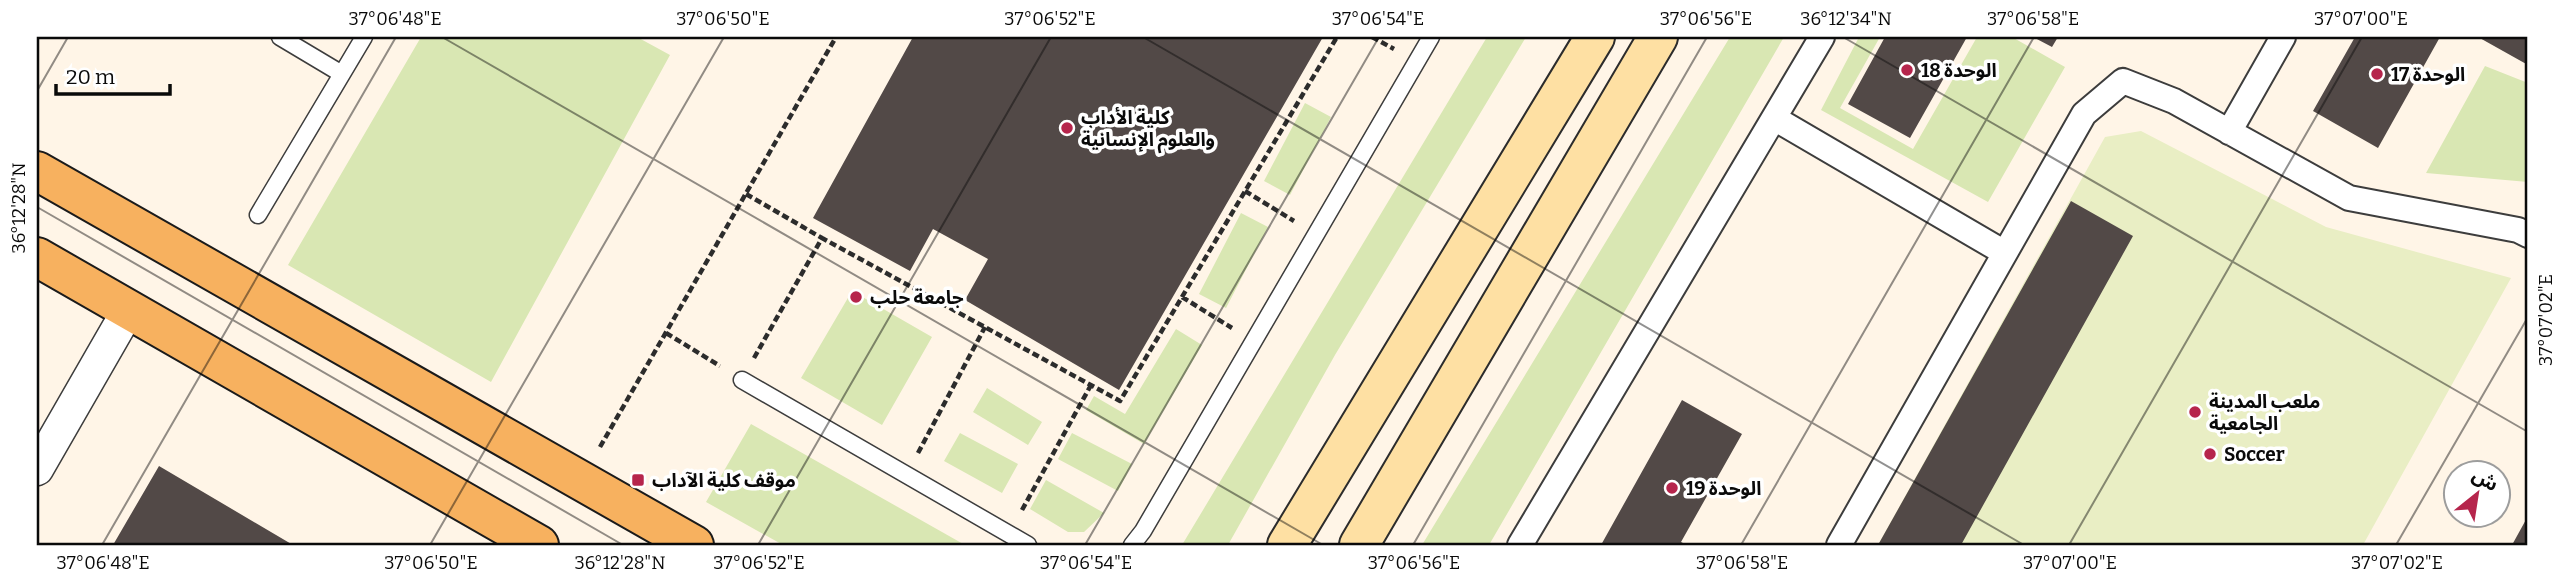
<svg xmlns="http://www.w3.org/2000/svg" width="2565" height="582" font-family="Bitter,'Noto Sans Arabic',serif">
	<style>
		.green { fill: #d9e7b3 }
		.pitch { fill: #e9eec4 }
		.building { fill: #524947 }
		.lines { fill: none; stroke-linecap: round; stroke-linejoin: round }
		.service-casing { stroke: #3d3d3d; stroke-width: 19 }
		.pedestrian-casing { stroke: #3d3d3d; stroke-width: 28 }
		.minor-casing { stroke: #3d3d3d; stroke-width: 35 }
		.secondary-casing { stroke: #2c2c2c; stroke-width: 42 }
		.primary-casing { stroke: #1b1b1b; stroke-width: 42 }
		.path { stroke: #2c2c2c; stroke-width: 4.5; stroke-dasharray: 7 3.5; stroke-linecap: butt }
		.service { stroke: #fff; stroke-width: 16 }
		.pedestrian { stroke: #fff; stroke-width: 24 }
		.minor { stroke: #fff; stroke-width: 32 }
		.secondary { stroke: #fee0a3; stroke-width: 38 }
		.primary { stroke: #f7b15f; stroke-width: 38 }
		.ticks { fill: none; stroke: #0a0a0a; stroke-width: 2; stroke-opacity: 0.45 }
		.poi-dot { fill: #b6254c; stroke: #fff; stroke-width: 2.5 }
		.labels { text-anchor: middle; stroke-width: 7; stroke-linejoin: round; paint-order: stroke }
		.poi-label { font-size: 19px; font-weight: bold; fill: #0a0a0a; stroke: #fff; text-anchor: start }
		.neatline { fill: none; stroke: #0a0a0a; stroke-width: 2.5 }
		.ticks-label { font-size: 18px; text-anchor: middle; fill: #0a0a0a }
	</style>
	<rect width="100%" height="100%" fill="#fff5e7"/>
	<path class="green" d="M421,37H637L670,55L491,382L288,265Z
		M1487,37H1526L1335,355L1228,545H1182Z
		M1730,37H1784L1489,545H1422Z
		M1859,37H1880L1840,108L1913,149L1977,37H2012L2065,67L1988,202L1821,110Z
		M2485,66L2528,83V182L2426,173Z
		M1305,103L1331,117L1290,195L1264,181Z
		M1241,213L1268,227L1226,308L1199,294Z
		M852,291L932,337L882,425L801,378Z
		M1176,329L1202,345L1144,444L1086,410L1094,396L1125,414Z
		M987,388L1042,422L1028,445L973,412Z
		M751,424L965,545H783L706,502Z
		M960,433L1018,464L1002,493L944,461Z
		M1072,433L1132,464L1118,491L1058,459Z
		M1046,480L1104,513L1084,532H1068L1030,509Z"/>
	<path class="pitch" d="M2141,131L2326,227L2511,278L2363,545H1878L2105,137Z"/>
	<path class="building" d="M913,37H1323L1119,390L965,300L988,259L933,229L910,271L813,218Z
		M1885,37H1967L1910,138L1848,104Z
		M2033,37H2058L2052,47Z
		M2355,37H2440L2378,148L2313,111Z
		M2478,37H2528V65Z
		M2071,201L2133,236L1961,545H1878Z
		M1682,400L1742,434L1681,542L1687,545H1601Z
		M159,466L293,545H113Z
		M2528,516V545H2512Z"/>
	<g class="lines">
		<g class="service-casing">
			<path id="service" d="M280,37L342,74
				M258,215L364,37
				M742,380L1028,545
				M1132,545L1143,531L1431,37"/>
		</g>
		<g class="pedestrian-casing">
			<path id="pedestrian" d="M1774,118L2005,253
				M2229,132L2283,37
				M1520,545L1822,37
				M1839,545L2084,114L2123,81L2174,101L2349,198L2518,230L2528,235"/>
		</g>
		<g class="minor-casing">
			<path id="minor" d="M37,469L129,309"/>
		</g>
		<g class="secondary-casing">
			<path id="secondary" d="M1287,545L1595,37
				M1359,545L1658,37"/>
		</g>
		<g class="primary-casing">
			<path id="primary" d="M37,171L694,545
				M37,257L539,545"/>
		</g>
		<path class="path" d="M1372,37L1394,49
			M1245,191L1294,221
			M746,194L822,238
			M1182,297L1232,328
			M666,333L720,366
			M754,358L822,238L1120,401L1337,37
			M600,447L836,37
			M918,453L985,327
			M1022,510L1091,385"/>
		<use href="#service" class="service"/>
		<use href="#pedestrian" class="pedestrian"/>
		<use href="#minor" class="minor"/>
		<use href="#secondary" class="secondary"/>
		<use href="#primary" class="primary"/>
	</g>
	<path class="ticks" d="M442,37L1323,545M1143,37L2024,545M1843,37L2528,432M37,91L68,37M37,207L623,545M102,545L396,37M430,545L724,37M758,545L1051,37M1085,545L1379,37M1413,545L1707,37M1741,545L2034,37M2069,545L2362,37M2396,545L2528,317"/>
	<g class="poi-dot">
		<circle cx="1907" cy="70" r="7"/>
		<circle cx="2377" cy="74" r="7"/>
		<circle cx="1067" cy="128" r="7"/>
		<circle cx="856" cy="297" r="7"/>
		<circle cx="2195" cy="412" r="7"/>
		<circle cx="2210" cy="454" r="7"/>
		<rect x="631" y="473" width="14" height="14" rx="3.5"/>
		<circle cx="1672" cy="488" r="7"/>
	</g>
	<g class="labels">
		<g class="poi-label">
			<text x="1921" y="77">الوحدة 18</text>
			<text x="2391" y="81">الوحدة 17</text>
			<text x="1081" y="124">كلية الأداب<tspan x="1081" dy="22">والعلوم الإنسانية</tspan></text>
			<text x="870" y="304">جامعة حلب</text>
			<text x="2209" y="408">ملعب المدينة<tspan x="2209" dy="22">الجامعية</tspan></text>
			<text x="2224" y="461">Soccer</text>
			<text x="652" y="487">موقف كلية الآداب</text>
			<text x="1686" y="495">الوحدة 19</text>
		</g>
	</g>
	<rect width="2565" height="582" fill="none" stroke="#ffffff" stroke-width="77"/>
	<g transform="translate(2477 494) rotate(30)"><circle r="33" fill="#ffffff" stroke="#9d9d9d" stroke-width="2"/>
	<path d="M0-5L12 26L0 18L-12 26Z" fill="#b6254c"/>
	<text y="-10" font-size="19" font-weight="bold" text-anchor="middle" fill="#0a0a0a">ش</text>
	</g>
	<path d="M56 84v10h114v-10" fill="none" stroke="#0a0a0a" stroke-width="3.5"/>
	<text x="66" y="84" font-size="21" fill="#0a0a0a" stroke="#ffffff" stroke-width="5" paint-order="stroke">20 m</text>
	<rect x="38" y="38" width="2488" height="506" class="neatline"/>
	<g class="ticks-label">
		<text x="395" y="25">37°06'48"E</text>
		<text x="723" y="25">37°06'50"E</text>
		<text x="1050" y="25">37°06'52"E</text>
		<text x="1378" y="25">37°06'54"E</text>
		<text x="1706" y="25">37°06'56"E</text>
		<text x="1846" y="25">36°12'34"N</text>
		<text x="2033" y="25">37°06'58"E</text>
		<text x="2361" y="25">37°07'00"E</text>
		<text transform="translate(19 208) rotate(-90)" y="6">36°12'28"N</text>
		<text transform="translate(2546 320) rotate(-90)" y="6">37°07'02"E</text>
		<text x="103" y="569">37°06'48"E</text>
		<text x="431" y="569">37°06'50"E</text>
		<text x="620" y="569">36°12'28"N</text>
		<text x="759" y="569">37°06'52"E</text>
		<text x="1086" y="569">37°06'54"E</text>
		<text x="1414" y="569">37°06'56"E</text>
		<text x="1742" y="569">37°06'58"E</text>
		<text x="2070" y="569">37°07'00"E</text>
		<text x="2397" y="569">37°07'02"E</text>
	</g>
</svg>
